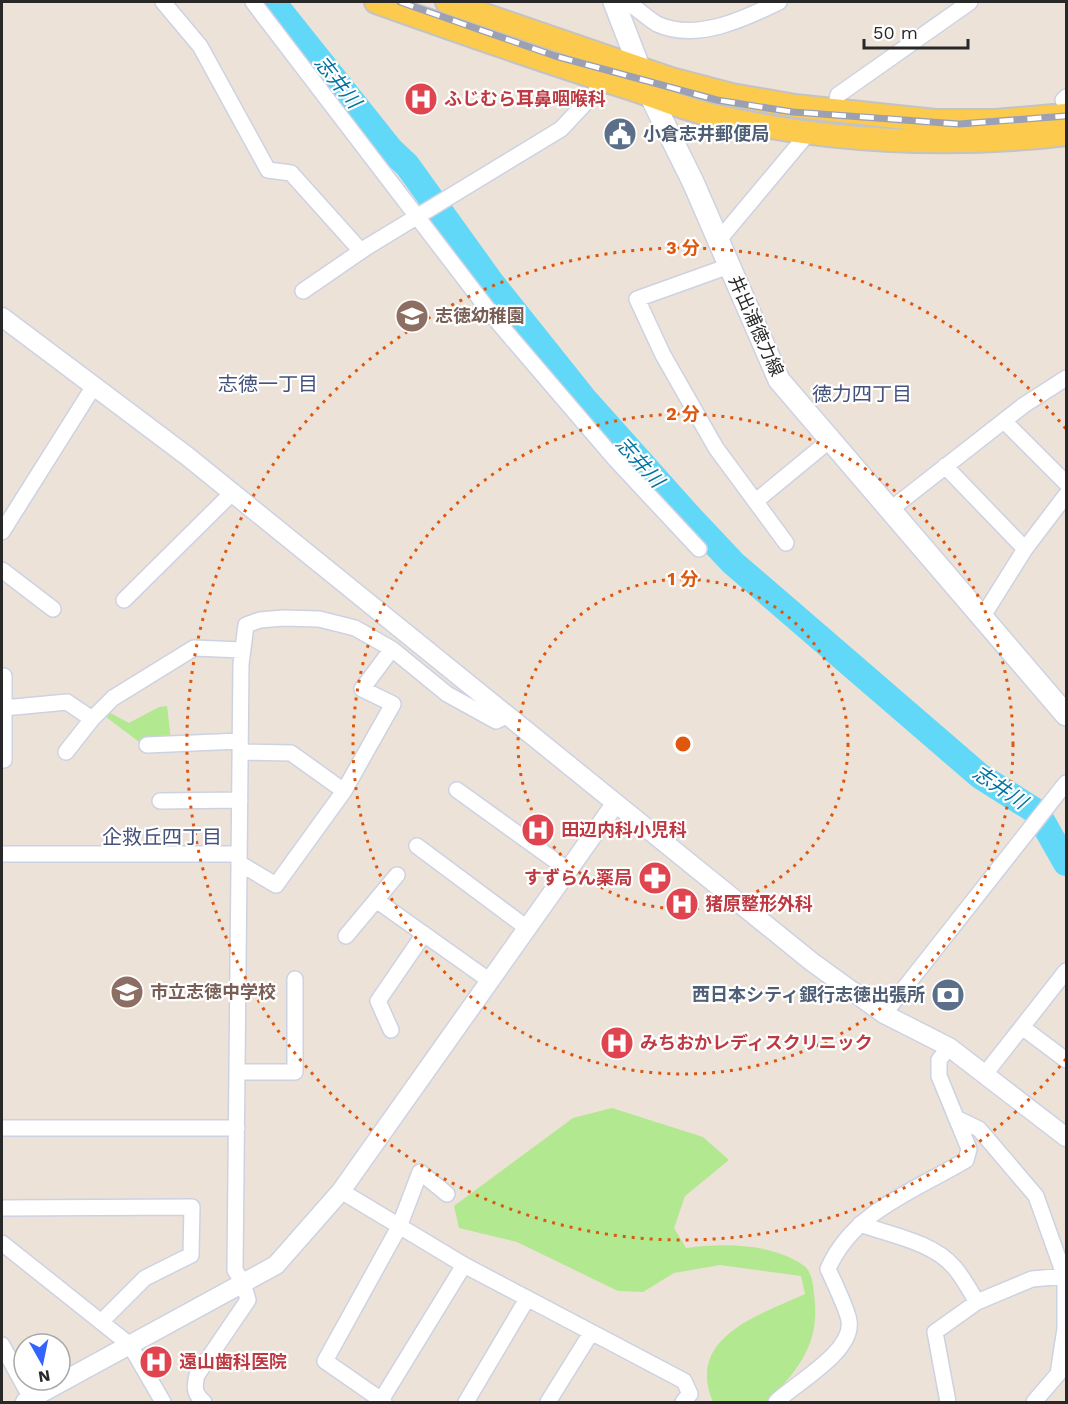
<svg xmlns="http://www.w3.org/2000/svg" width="1068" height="1404" font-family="'Work Sans','Noto Sans JP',sans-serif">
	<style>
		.green { fill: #b2e88f }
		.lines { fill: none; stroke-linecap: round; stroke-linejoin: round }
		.river { stroke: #61d8f8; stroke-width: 26 }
		.minor-casing { stroke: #cdd2e3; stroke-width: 18 }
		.tertiary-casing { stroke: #cdd2e3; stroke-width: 21 }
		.secondary-casing { stroke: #cdd2e3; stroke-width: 24 }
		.primary-casing { stroke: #c3c3c3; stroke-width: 26 }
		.minor { stroke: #fff; stroke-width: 15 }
		.tertiary { stroke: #fff; stroke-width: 18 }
		.secondary { stroke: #fff; stroke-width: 21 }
		.primary { stroke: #fcca4d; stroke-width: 22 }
		.rail-casing { stroke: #9ba0b4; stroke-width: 7 }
		.rail { stroke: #fff; stroke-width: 4.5; stroke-dasharray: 14; stroke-linecap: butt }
		.ring { fill: none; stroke: #de570d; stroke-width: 3; stroke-dasharray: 3 6 }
		.labels { text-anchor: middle; stroke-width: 4.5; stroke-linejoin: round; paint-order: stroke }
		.health-label { font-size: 18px; font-weight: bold; fill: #be3a42; stroke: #fff; text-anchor: start }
		.service-label { font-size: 18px; font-weight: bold; fill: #4e5e75; stroke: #fff; text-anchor: start }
		.education-label { font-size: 18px; font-weight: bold; fill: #785e54; stroke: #fff; text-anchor: start }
		.street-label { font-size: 18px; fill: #282828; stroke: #fff }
		.water-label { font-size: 20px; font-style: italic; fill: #0273a2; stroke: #fff }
		.neighbourhood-label { font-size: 20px; fill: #45527c; stroke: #fff }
		.centre { fill: #de570d; stroke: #fff; stroke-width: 3 }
		.ring-label { font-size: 18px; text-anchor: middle; font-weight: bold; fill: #de570d; stroke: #fff; stroke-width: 4.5; stroke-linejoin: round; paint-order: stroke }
	</style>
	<rect width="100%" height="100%" fill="#ece2d8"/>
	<path class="green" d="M167,706L171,740L142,744L102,714L105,710L129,723L159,707Z
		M612,1108L703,1137L729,1160L685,1196L674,1228L686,1248C723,1243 771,1243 803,1265C812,1271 813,1284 814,1294C821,1343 799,1369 767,1402H713C685,1337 760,1315 805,1294L801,1276L720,1265L674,1273L643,1292L618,1291L517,1242L459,1228L454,1206L573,1118Z"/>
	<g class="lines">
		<path class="river" d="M273,2L391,150L407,165L491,282L586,401L687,514L733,563L980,776L1037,812L1066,863"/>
		<g class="minor-casing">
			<path id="minor" d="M163,2L200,46L268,170L291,173L361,251
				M253,2L496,320L614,458L699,549
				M627,2C637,8 647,18 657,24C696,42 744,19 779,2
				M1063,100L1066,97
				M834,111L838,95L970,2
				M718,241L810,131
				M729,266L637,299L663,355L716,448L786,543
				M303,291L367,247L561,129L606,81
				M1004,421L1066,483
				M945,466L1025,549
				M756,501L830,440
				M891,509L1024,405L1066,378
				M2,532L94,386
				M2,570L53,609
				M124,600L233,492
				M983,616L1025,549L1066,495
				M2,676H4V760H2
				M4,708L67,702L92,719
				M147,745L240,741
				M66,752L92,719L113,698L194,648L242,650
				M457,790L568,870
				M344,791L393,704L362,689L392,649
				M160,801L240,800
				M417,846L527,928
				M2,854H239
				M239,863L276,885L344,791L291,753L240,752
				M376,900L490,981
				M346,936L397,875
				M884,1014L1066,783
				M1022,1027L1066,1060
				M391,1030L378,1001L424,934
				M237,1072H295V979
				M985,1074L1066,971
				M956,1118L979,1129L1036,1196L1065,1277V1329L1058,1374L1034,1402
				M2,1128H237
				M341,1191L464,1265L684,1381L690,1394L683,1402
				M2,1208L192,1207L191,1255L145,1278L101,1322
				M860,1224C890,1235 933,1242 954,1267C963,1277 970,1291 977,1302
				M2,1243L130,1345L163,1402
				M2,1345L33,1402
				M204,1402C194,1394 194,1387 197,1375L248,1300L243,1283L235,1270L241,664L246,625L260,620L283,618L319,619L355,628L392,649L447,694L496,721L506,716
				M380,1402L464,1265
				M384,1402L325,1361L399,1227L420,1172L447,1194
				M466,1402L527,1299
				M548,1402L591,1333
				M776,1402C794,1384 854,1352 849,1321C848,1311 833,1280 828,1269C853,1211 916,1190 966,1160L969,1149L939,1076V1060L949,1047
				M948,1402L935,1332L977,1302L1032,1279L1066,1276"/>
		</g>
		<g class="tertiary-casing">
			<path id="tertiary" d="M2,317L187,456L812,962L884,1014L949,1047L1066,1137
				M25,1402L276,1265L341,1191L615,804"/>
		</g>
		<g class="secondary-casing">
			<path id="secondary" d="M614,2L650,95L693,182L779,380L1066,715"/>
		</g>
		<g class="primary-casing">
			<path id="primary" d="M376,2C460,32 543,61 629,88C657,97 686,110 715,116C828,142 952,148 1066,134
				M447,2L671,79L732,95L795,106L935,121H996L1066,115"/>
		</g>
		<use href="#minor" class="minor"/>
		<use href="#tertiary" class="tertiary"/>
		<use href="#secondary" class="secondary"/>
		<use href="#primary" class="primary"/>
		<g class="rail-casing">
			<path id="rail" d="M400,2L555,56L717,100L793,112L959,124L1066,116"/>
		</g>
		<use href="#rail" class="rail"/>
	</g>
	<g class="ring">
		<circle cx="683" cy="744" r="165"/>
		<circle cx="683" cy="744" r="330"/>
		<path d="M1066 1059A496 496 0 1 1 1066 429"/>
	</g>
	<defs>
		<g id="hospital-disc" transform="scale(1.725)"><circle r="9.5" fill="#e0444e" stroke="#fff"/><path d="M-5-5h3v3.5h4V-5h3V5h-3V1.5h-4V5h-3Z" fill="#fff"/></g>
		<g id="civic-disc" transform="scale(1.725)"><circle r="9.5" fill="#5c6f8a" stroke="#fff"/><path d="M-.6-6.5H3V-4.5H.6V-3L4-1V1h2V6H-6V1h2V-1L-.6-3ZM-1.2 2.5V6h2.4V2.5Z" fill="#fff"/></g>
		<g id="school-disc" transform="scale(1.725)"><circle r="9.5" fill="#8d6e63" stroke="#fff"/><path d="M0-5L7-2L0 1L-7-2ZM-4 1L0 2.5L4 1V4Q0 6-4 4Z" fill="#fff"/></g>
		<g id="pharmacy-disc" transform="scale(1.725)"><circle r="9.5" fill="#e0444e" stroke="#fff"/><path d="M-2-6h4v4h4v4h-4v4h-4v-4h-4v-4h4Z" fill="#fff"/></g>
		<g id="bank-disc" transform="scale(1.725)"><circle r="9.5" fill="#5c6f8a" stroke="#fff"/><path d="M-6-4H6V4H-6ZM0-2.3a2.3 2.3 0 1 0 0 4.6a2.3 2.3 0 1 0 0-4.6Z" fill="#fff"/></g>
	</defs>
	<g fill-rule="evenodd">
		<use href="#hospital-disc" x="421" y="99"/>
		<use href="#civic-disc" x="620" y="134"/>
		<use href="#school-disc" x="412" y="316"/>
		<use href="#hospital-disc" x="538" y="830"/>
		<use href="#pharmacy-disc" x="655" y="878"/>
		<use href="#hospital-disc" x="682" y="904"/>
		<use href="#school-disc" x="127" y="992"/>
		<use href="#bank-disc" x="948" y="995"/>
		<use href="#hospital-disc" x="617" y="1043"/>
		<use href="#hospital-disc" x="156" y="1362"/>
	</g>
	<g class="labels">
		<g class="health-label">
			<text x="444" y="105">ふじむら耳鼻咽喉科</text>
			<text x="561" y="836">田辺内科小児科</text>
			<text x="632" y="884" text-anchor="end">すずらん薬局</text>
			<text x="705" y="910">猪原整形外科</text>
			<text x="640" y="1049">みちおかレディスクリニック</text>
			<text x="179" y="1368">遠山歯科医院</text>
		</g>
		<g class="service-label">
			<text x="643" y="140">小倉志井郵便局</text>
			<text x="925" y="1001" text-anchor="end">西日本シティ銀行志徳出張所</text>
		</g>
		<g class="education-label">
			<text x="435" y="322">志徳幼稚園</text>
			<text x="150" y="998">市立志徳中学校</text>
		</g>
		<g class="street-label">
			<text transform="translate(756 326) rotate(66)" y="6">井出浦徳力線</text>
		</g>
		<g class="water-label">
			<text transform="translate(338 82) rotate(51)" y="7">志井川</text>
			<text transform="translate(640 462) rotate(48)" y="7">志井川</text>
			<text transform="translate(1000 787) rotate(34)" y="7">志井川</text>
		</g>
		<g class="neighbourhood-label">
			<text x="268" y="391">志徳一丁目</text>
			<text x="862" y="401">徳力四丁目</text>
			<text x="162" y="844">企救丘四丁目</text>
		</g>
	</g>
	<circle cx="683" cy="744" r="9" class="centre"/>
	<g class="ring-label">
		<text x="683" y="254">3 分</text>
		<text x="683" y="420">2 分</text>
		<text x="683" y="585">1 分</text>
	</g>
	<rect width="1068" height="1404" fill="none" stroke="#282828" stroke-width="6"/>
	<g transform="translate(42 1362) rotate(171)"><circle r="28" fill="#ffffff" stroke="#a9a9a9" stroke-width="1.5"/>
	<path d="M0-4.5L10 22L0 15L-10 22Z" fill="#3263ff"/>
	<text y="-9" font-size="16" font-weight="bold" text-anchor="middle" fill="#282828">N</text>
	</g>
	<path d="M864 39v9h104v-9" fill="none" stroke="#282828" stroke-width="3"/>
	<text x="873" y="39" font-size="18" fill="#282828" stroke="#ffffff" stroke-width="4.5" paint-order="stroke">50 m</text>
</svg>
